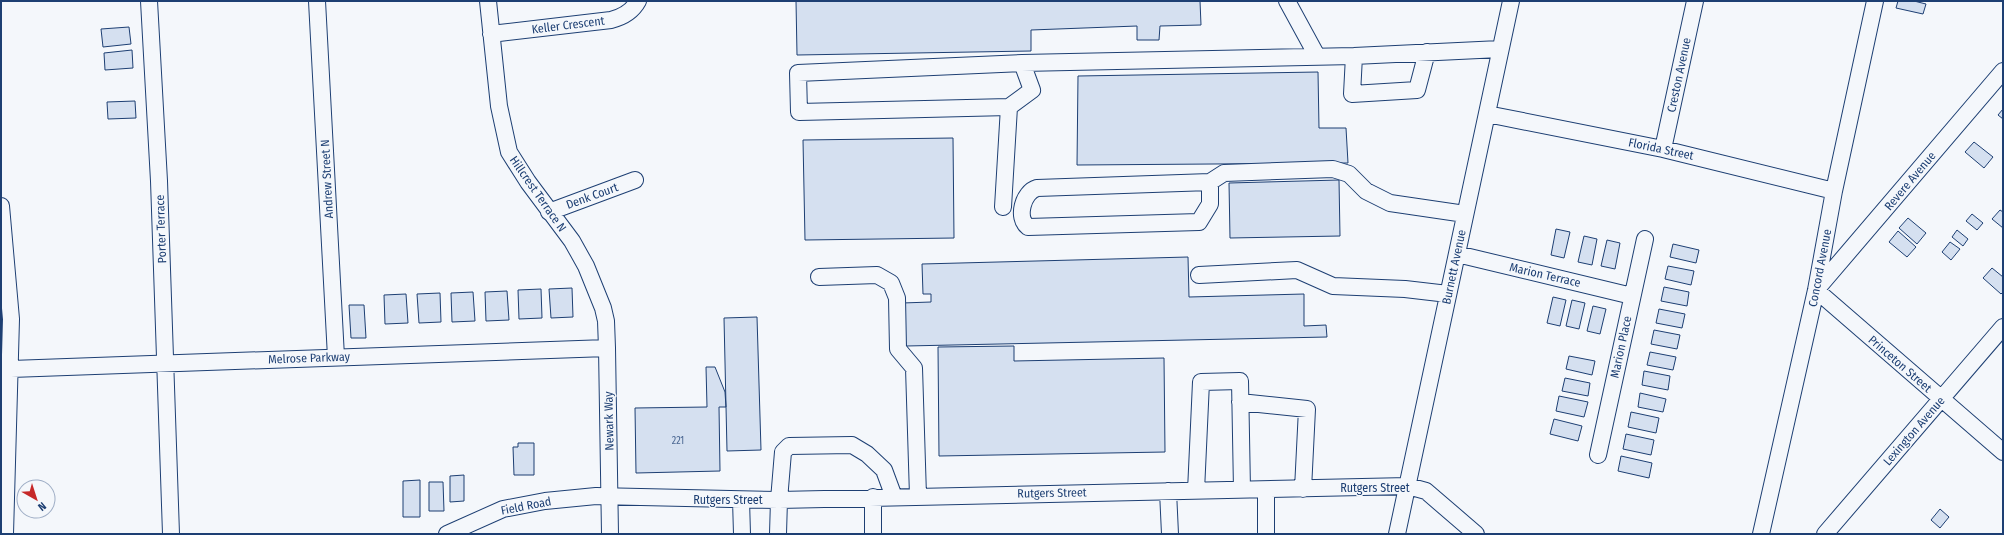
<svg xmlns="http://www.w3.org/2000/svg" width="2004" height="535" font-family="'Fira Sans Condensed',sans-serif">
	<style>
		.building { fill: #d5e0f0; stroke: #1d3f73 }
		.lines { fill: none; stroke-linecap: round; stroke-linejoin: round }
		.minor-casing { stroke: #1d3f73; stroke-width: 18 }
		.minor { stroke: #f4f7fb; stroke-width: 16 }
		.labels { text-anchor: middle; stroke-width: 3; stroke-linejoin: round; paint-order: stroke }
		.number-label { font-size: 10px; fill: #4b6792 }
		.street-label { font-size: 12px; fill: #1d3f73; stroke: #f4f7fb }
	</style>
	<rect width="100%" height="100%" fill="#f4f7fb"/>
	<path class="building" d="M796,1H1200L1201,25L1160,26L1159,40H1137V26L1031,30V51L797,55Z
		M1898,1H1914L1926,4L1923,14L1896,8Z
		M129,27L131,44L103,47L101,29Z
		M132,50L133,68L105,70L104,53Z
		M1318,72L1319,128H1346L1348,163L1077,165L1078,76Z
		M135,101L136,118L108,119L107,102Z
		M2003,109V119L1998,115Z
		M953,138L954,238L805,240L803,140Z
		M1974,142L1993,157L1984,168L1965,152Z
		M1339,180L1340,236L1230,238L1229,183Z
		M2000,210L2003,212V228L1992,219Z
		M1972,214L1983,223L1977,230L1966,221Z
		M1908,218L1926,233L1917,244L1899,228Z
		M1556,229L1570,232L1564,258L1551,255Z
		M1957,230L1968,239L1963,246L1952,237Z
		M1898,231L1916,247L1907,257L1889,242Z
		M1584,236L1597,239L1592,265L1578,262Z
		M1607,240L1620,243L1615,269L1601,266Z
		M1950,242L1960,249L1951,260L1942,252Z
		M1673,244L1699,250L1696,263L1670,257Z
		M1188,257L1189,297L1304,294V326L1326,325L1327,337L906,346L902,303L931,302V294H923L922,264Z
		M1668,266L1694,271L1691,285L1665,279Z
		M1992,268L2003,277V292L2001,294L1983,278Z
		M1664,287L1689,292L1687,306L1661,301Z
		M572,288L573,317L551,318L549,289Z
		M541,289L542,318L519,319L518,290Z
		M507,291L509,320L486,321L485,292Z
		M473,292L475,321L452,322L451,293Z
		M440,293L441,322L419,323L417,294Z
		M406,294L408,323L385,324L384,295Z
		M1553,297L1566,300L1560,326L1547,323Z
		M1572,300L1585,303L1579,329L1566,326Z
		M349,305H364L366,338H351Z
		M1593,306L1606,309L1600,334L1587,331Z
		M1659,309L1685,314L1682,328L1656,323Z
		M757,317L761,450L727,451L724,318Z
		M1654,330L1680,335L1677,349L1651,344Z
		M1014,346V361L1164,358L1165,452L939,456L938,347Z
		M1650,352L1676,357L1673,370L1647,365Z
		M1569,356L1595,361L1592,375L1566,369Z
		M706,367H715L725,392L726,407H719L720,471L636,473L635,408L707,407Z
		M1644,371L1670,376L1668,390L1642,385Z
		M1565,378L1590,383L1588,396L1562,391Z
		M1640,393L1666,399L1663,412L1638,407Z
		M1559,396L1588,402L1584,417L1556,411Z
		M1631,412L1659,418L1656,433L1628,427Z
		M1554,419L1582,426L1578,441L1550,434Z
		M1626,434L1654,440L1651,455L1623,449Z
		M518,443H534V475H514L513,447H518Z
		M1621,456L1652,463L1649,478L1618,471Z
		M464,475V501L450,502V476Z
		M420,480V517H403V481Z
		M429,482H443L444,511H429Z
		M1940,509L1949,517L1940,528L1931,520Z"/>
	<g class="lines">
		<g class="minor-casing">
			<path id="minor" d="M149,1L159,181L171,534
				M317,1L336,357
				M488,1L499,106L509,152L528,182L572,241L586,266L603,308L606,321L607,348L610,534
				M1287,1L1317,56
				M491,34L611,20C623,17 632,12 638,1
				M1354,56L1352,94L1417,90L1427,52
				M2003,71L1816,290L2003,452
				M1009,107L1032,90L1022,63
				M1487,114L1663,149L1834,191
				M1663,149L1695,1
				M1210,182V204L1199,222L1028,227C1016,218 1023,192 1037,188L1210,182L1224,173L1333,169L1349,174L1366,191L1390,203L1465,214
				M1,206L11,319L5,534
				M1003,207L1009,107L799,112L798,73L1022,63L1354,56L1500,49
				M549,212L635,180
				M1457,254L1632,296
				M1199,275L1297,270L1333,286L1405,289L1448,294
				M819,277L877,275L891,283L897,298L898,349L914,368L918,496
				M11,369L607,348
				M1240,402L1307,409L1303,489
				M1598,455L1645,239
				M1168,491L1170,534
				M1196,491L1201,382L1240,381L1242,490
				M741,500L742,534
				M447,534L503,509L545,501L596,496L779,500L1408,486L1426,491L1476,534
				M778,534L779,500L783,452L789,446L852,445L867,454L884,470L894,497
				M873,534V497
				M1266,534V490
				M1397,534L1511,1
				M1761,534L1816,290L1834,191L1875,1
				M1825,534L2003,327"/>
		</g>
		<use href="#minor" class="minor"/>
	</g>
	<g class="labels">
		<g class="number-label">
			<text x="678" y="444">221</text>
		</g>
		<g class="street-label">
			<text transform="translate(568 25) rotate(-7)" y="4">Keller Crescent</text>
			<text transform="translate(1679 75) rotate(-78)" y="4">Creston Avenue</text>
			<text transform="translate(1661 149) rotate(12)" y="4">Florida Street</text>
			<text transform="translate(327 179) rotate(-93)" y="4">Andrew Street N</text>
			<text transform="translate(1910 181) rotate(-50)" y="4">Revere Avenue</text>
			<text transform="translate(538 194) rotate(55)" y="4">Hillcrest Terrace N</text>
			<text transform="translate(592 196) rotate(-20)" y="4">Denk Court</text>
			<text transform="translate(161 229) rotate(-92)" y="4">Porter Terrace</text>
			<text transform="translate(1454 267) rotate(-78)" y="4">Burnett Avenue</text>
			<text transform="translate(1820 268) rotate(-79)" y="4">Concord Avenue</text>
			<text transform="translate(1545 275) rotate(13)" y="4">Marion Terrace</text>
			<text transform="translate(1621 347) rotate(-78)" y="4">Marion Place</text>
			<text transform="translate(309 358) rotate(-2)" y="4">Melrose Parkway</text>
			<text transform="translate(1900 364) rotate(41)" y="4">Princeton Street</text>
			<text transform="translate(609 421) rotate(-91)" y="4">Newark Way</text>
			<text transform="translate(1914 431) rotate(-49)" y="4">Lexington Avenue</text>
			<text x="1375" y="492">Rutgers Street</text>
			<text transform="translate(1052 493) rotate(-1)" y="4">Rutgers Street</text>
			<text x="728" y="504">Rutgers Street</text>
			<text transform="translate(526 506) rotate(-11)" y="4">Field Road</text>
		</g>
	</g>
	<rect width="2004" height="535" fill="none" stroke="#1d3f73" stroke-width="4"/>
	<g transform="translate(36 499) rotate(141)"><circle r="19" fill="#f4f7fb" stroke="#9eadc5"/>
	<path d="M0-3L7 15L0 10L-7 15Z" fill="#c62828"/>
	<text y="-6" font-size="11" font-weight="bold" text-anchor="middle" fill="#1d3f73">N</text>
	</g>
</svg>
